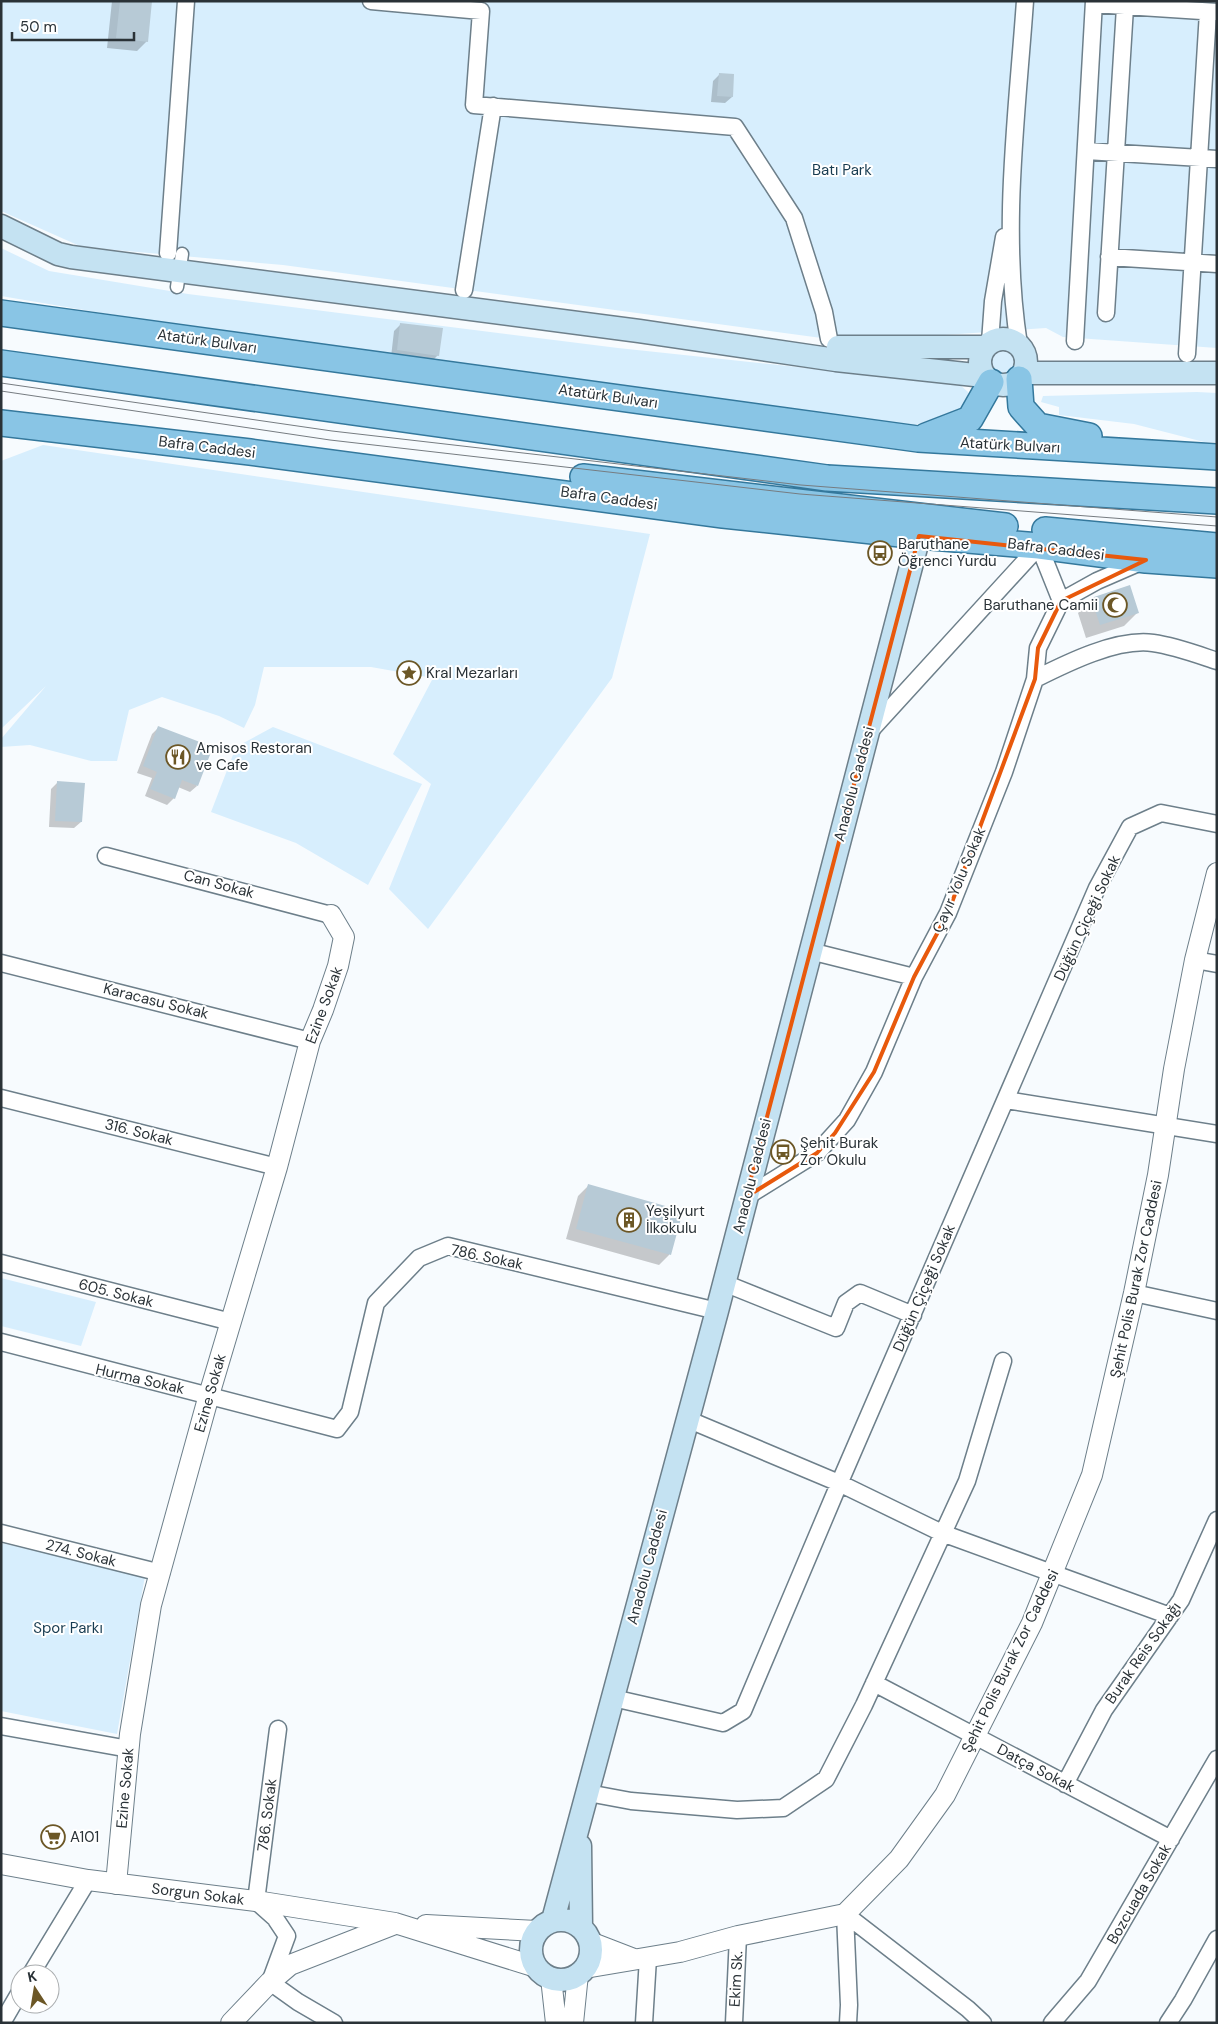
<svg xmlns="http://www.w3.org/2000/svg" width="1218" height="2024" font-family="'DM Sans',sans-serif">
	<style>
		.green { fill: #d7eefd }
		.shadow { fill: #0003 }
		.building { fill: #b7cad6 }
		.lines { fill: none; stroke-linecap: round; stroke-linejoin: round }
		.pedestrian-casing { stroke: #6d7f8a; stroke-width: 15 }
		.minor-casing { stroke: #6d7f8a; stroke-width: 19 }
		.tertiary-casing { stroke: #6d7f8a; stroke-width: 22 }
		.secondary-casing { stroke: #6d7f8a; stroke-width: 25 }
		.primary-casing { stroke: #34789c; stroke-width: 28 }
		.pedestrian { stroke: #fff; stroke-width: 12 }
		.minor { stroke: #fff; stroke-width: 16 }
		.tertiary { stroke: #fff; stroke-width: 20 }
		.secondary { stroke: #c4e2f2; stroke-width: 22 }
		.primary { stroke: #89c5e5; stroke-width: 25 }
		.tram { stroke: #767c81; stroke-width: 1 }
		.marked { fill: none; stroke: #e8590c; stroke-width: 4; stroke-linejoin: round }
		.labels { text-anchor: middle; stroke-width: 4; stroke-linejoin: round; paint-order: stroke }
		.park-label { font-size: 15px; fill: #183c51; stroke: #fff }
		.street-label { font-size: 15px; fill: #2a3237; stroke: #fff }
		.poi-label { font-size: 15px; fill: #2a3237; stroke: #fff; text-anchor: start }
	</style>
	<rect width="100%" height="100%" fill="#f7fbfe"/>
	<path class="green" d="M1,1H1217V348L1063,337L1046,328L929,336L829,339L283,265L82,247L1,211Z
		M1,248L49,271L188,294L618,348L959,384L968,392L972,402L965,408L912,426L601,397L1,296Z
		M990 363a13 13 0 1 1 26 0a13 13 0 1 1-26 0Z
		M1197,392L1217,393V442H1204L1134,424L1059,415V407L1041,402L1043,396Z
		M43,445L650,534L612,678L428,929L389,889L431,784L393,754L433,678L371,667H264L255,705L244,728L219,716L162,697L129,710L117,761H91L30,745L1,747V739L46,686L1,729V461Z
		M273,727L422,784L368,885L296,843L211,812L236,747Z
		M1,1278L96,1302L81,1346L1,1326Z
		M1,1543L145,1576L117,1734L1,1711Z"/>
	<path class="shadow" d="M112,1H151L147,41L137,51L107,48Z
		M719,75L732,97L725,103L711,102L713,81Z
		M401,324L438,355L431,362L391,357L394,331Z
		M1092,599L1138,612L1124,626L1086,638L1078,613Z
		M159,727L197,786L190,792L178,787L174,798L167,805L145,796L152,778L137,773L152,734Z
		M58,782L81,822L74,828L49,827L51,789Z
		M588,1186L681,1211L669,1255L659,1265L566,1239L578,1196Z"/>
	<path class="building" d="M120,1H152L148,42L116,38Z
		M719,73L734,74L733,97L717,96Z
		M400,323L443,328L439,356L397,350Z
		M1130,585L1139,613L1100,625L1091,598Z
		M158,726L213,747L198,786L182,780L175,799L150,789L157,772L143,766Z
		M57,781L85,783L82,822L55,821Z
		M588,1184L683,1211L671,1255L576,1229Z"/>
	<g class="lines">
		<g class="pedestrian-casing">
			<path id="pedestrian" d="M177,287L182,254"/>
		</g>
		<g class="minor-casing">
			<path id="minor" d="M371,1L481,11L474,105L735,127L794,218L824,312L829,339
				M1094,4L1217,12
				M1086,151L1217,159
				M168,253L186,1
				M1109,257L1217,264
				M464,290L493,106
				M1106,313L1125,7
				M1075,341L1094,1
				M990,342L993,301L1004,237
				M1019,345C1001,231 1017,115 1025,1
				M1187,354L1208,12
				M1039,546L1061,601
				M1035,679C1067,663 1117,638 1153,643C1175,646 1196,654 1217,661
				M869,732L1039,546
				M106,856L331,915
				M810,951L914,977
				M1195,960L1217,964
				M1,963L310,1041
				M1,1098L277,1167
				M1006,1100L1217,1134
				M746,1197L817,1153L847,1120L874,1072L914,977L948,913L1004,772L1035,679L1038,648L1061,601L1097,581L1143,561
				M1,1263L231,1322
				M724,1283L836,1328L846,1303L860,1293L913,1315
				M1134,1293L1217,1311
				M1,1342L337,1429L350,1412L376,1303L419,1258L448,1246L717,1311
				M687,1419L839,1483L942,1533L1170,1616
				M1,1533L161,1573
				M874,1683L1171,1839
				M613,1698L723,1723L743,1711L836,1491L1097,888L1130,827L1161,813L1217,824
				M1,1726L129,1749
				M278,1729L256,1901L275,1918L287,1936L270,1982L298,2002L334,2023
				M1065,1784L1104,1710L1181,1600L1217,1520
				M588,1793L631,1801L737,1810L783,1808L826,1779L864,1705L967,1481L1003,1361
				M845,1914L968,2009L983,2023
				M845,1914L849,2005L848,2023
				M31,1974L88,1880
				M2,2023L20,1992
				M644,2023L648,1958
				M734,2023L738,1936
				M1052,2023L1088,1981L1217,1759
				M1168,2023L1183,2000L1217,1939"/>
		</g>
		<g class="tertiary-casing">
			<path id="tertiary" d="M1,1864L88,1880L256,1901L395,1923L536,1967
				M116,1884L130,1734L151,1605L209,1395L277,1167L310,1041L323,1010L338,966L344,937L331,915
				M426,1925L537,1931
				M590,1942L634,1959
				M585,1968L680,1952L738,1936L845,1914L899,1859L945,1795L1032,1623L1092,1475L1134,1293L1158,1175L1174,1069L1195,960L1217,873
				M551,1978L556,2023
				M231,2023L270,1982L290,1965L395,1924
				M573,2023L578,1974"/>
		</g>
		<g class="secondary-casing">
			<path id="secondary" d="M1,226L58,254L71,257L639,331L836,360L984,376
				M980 362a23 23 0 1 1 46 0a23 23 0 1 1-46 0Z
				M838,347H985
				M1023,373H1217
				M580,1846L581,1927
				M553,1920L717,1311L919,536
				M531 1950a30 30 0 1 1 60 0a30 30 0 1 1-60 0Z"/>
		</g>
		<g class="primary-casing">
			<path id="primary" d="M1,313L918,439L1217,457
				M1,363L827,478L1217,501
				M1019,379L1021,407L1038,426L1089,436
				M1,423L250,452L723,515L919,536L1039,546L1146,560L1217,565
				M926,436L970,419L991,382
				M583,477L1005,526
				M1045,530L1217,546"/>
		</g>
		<use href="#pedestrian" class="pedestrian"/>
		<use href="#minor" class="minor"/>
		<use href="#tertiary" class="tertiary"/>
		<use href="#secondary" class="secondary"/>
		<use href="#primary" class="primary"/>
		<path class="tram" d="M1,383L332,431L801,485L1217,517
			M1,391L330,440L800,494L1217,526"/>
	</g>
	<path class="marked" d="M919,536L1146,560L1061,601L1038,648L1035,679L948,913L914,977L874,1072L835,1133L817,1153L746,1197Z"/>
	<defs>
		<g id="bus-ring" transform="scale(1.25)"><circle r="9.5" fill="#fff" stroke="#6c5726" stroke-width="1.5"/><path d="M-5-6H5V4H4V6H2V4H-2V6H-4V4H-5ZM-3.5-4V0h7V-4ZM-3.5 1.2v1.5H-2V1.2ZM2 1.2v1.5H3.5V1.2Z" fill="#6c5726"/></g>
		<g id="mosque-ring" transform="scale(1.25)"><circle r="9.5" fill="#fff" stroke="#6c5726" stroke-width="1.5"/><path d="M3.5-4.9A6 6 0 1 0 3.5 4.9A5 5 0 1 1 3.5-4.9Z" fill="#6c5726"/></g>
		<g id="sight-ring" transform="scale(1.25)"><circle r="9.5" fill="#fff" stroke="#6c5726" stroke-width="1.5"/><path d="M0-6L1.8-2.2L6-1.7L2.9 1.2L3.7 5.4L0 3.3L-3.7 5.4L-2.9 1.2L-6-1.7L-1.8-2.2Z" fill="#6c5726"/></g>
		<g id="restaurant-ring" transform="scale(1.25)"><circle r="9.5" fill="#fff" stroke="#6c5726" stroke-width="1.5"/><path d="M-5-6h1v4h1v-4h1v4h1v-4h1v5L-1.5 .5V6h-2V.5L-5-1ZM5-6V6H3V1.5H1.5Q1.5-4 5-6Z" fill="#6c5726"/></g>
		<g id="building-ring" transform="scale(1.25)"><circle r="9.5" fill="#fff" stroke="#6c5726" stroke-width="1.5"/><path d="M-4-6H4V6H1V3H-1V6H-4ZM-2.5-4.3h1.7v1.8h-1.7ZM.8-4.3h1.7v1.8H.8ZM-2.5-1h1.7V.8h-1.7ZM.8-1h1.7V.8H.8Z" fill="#6c5726"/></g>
		<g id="supermarket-ring" transform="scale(1.25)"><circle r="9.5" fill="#fff" stroke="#6c5726" stroke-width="1.5"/><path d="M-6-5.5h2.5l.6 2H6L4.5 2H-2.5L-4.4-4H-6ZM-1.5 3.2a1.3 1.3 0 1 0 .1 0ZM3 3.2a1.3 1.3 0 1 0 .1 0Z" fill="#6c5726"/></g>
	</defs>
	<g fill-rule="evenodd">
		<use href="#bus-ring" x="880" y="553"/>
		<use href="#mosque-ring" x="1115" y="605"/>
		<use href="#sight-ring" x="409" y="673"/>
		<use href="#restaurant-ring" x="178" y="757"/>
		<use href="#bus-ring" x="783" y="1152"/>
		<use href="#building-ring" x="629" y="1220"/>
		<use href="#supermarket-ring" x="53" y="1837"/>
	</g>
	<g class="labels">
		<g class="park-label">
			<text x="842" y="175">Batı Park</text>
			<text x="68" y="1633">Spor Parkı</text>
		</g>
		<g class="street-label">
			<text transform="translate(207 341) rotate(8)" y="5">Atatürk Bulvarı</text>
			<text transform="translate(608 396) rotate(8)" y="5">Atatürk Bulvarı</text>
			<text transform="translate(1010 445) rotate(3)" y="5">Atatürk Bulvarı</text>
			<text transform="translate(207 447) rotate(7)" y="5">Bafra Caddesi</text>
			<text transform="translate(609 498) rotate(8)" y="5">Bafra Caddesi</text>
			<text transform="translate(1056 549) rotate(7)" y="5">Bafra Caddesi</text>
			<text transform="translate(854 784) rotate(-75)" y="5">Anadolu Caddesi</text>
			<text transform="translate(959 880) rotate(-67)" y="5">Çayır Yolu Sokak</text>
			<text transform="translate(219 884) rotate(15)" y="5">Can Sokak</text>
			<text transform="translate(1087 918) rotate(-65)" y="5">Düğün Çiçeği Sokak</text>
			<text transform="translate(156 1001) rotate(14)" y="5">Karacasu Sokak</text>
			<text transform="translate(324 1005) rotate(-70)" y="5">Ezine Sokak</text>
			<text transform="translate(139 1132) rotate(14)" y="5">316. Sokak</text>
			<text transform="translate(752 1176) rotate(-76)" y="5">Anadolu Caddesi</text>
			<text transform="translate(487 1257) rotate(12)" y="5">786. Sokak</text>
			<text transform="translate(1136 1279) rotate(-78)" y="5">Şehit Polis Burak Zor Caddesi</text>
			<text transform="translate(924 1288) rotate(-67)" y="5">Düğün Çiçeği Sokak</text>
			<text transform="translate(116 1293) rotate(14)" y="5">605. Sokak</text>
			<text transform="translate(140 1379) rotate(13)" y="5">Hurma Sokak</text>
			<text transform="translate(210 1393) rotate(-74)" y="5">Ezine Sokak</text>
			<text transform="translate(81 1553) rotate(14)" y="5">274. Sokak</text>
			<text transform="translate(647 1567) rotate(-75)" y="5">Anadolu Caddesi</text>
			<text transform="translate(1143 1653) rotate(-55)" y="5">Burak Reis Sokağı</text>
			<text transform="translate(1010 1661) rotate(-64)" y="5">Şehit Polis Burak Zor Caddesi</text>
			<text transform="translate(1036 1768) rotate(28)" y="5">Datça Sokak</text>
			<text transform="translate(125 1788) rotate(-85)" y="5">Ezine Sokak</text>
			<text transform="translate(267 1815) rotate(-83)" y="5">786. Sokak</text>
			<text transform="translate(198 1894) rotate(7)" y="5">Sorgun Sokak</text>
			<text transform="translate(1139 1894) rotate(-60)" y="5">Bozcuada Sokak</text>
			<text transform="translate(736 1979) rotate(-87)" y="5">Ekim Sk.</text>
		</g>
		<g class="poi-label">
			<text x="898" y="549">Baruthane<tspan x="898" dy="17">Öğrenci Yurdu</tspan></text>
			<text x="1098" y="610" text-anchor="end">Baruthane Camii</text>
			<text x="426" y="678">Kral Mezarları</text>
			<text x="196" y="753">Amisos Restoran<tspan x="196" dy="17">ve Cafe</tspan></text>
			<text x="800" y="1148">Şehit Burak<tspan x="800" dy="17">Zor Okulu</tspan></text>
			<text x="646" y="1216">Yeşilyurt<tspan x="646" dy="17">İlkokulu</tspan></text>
			<text x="70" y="1842">A101</text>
		</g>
	</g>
	<rect width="1218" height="2024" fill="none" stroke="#2a3237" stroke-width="5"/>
	<g transform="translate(35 1989) rotate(348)"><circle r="24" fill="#ffffff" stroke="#aaadaf"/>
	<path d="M0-4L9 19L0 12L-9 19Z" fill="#6c5726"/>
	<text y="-8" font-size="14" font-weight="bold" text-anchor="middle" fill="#2a3237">K</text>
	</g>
	<path d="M12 32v8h122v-8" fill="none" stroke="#2a3237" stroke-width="2.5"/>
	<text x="20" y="32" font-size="15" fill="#2a3237" stroke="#ffffff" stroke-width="4" paint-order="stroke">50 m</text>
</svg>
